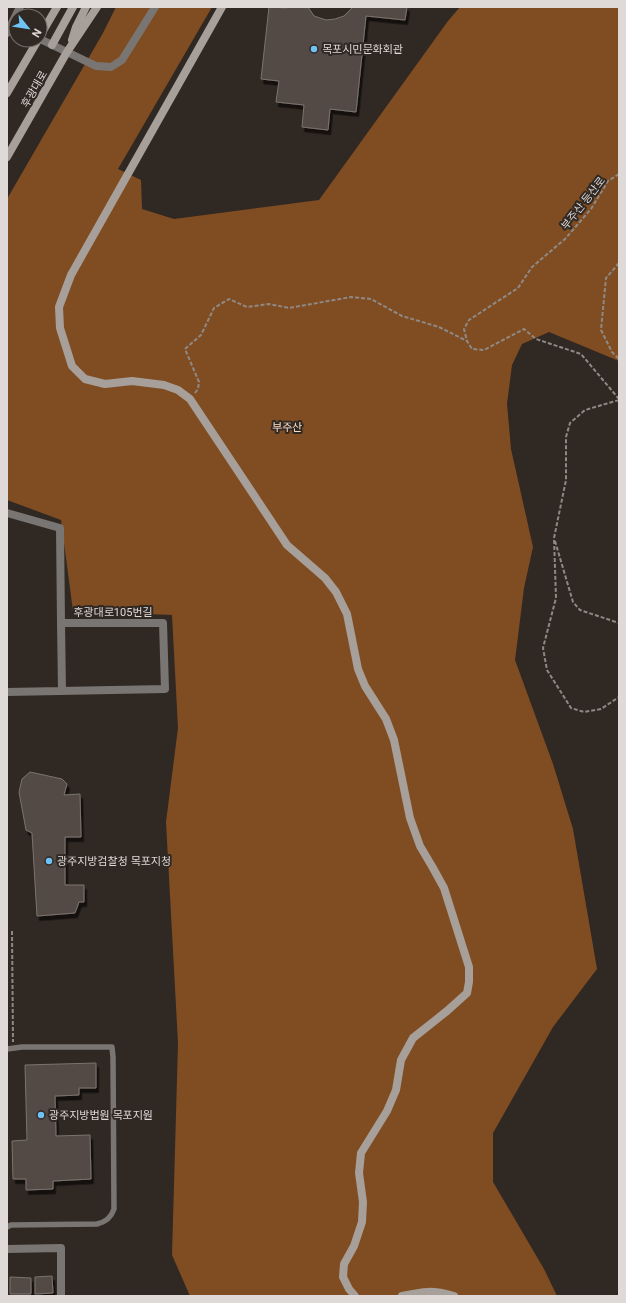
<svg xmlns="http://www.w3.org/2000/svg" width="626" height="1303" font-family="Roboto,'Noto Sans KR',sans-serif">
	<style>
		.forest { fill: #804d22 }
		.building { fill: #524a44; stroke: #7c736d; filter: url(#shadow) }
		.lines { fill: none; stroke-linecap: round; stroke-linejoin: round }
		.path { stroke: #8f8985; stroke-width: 2; stroke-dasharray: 4 2; stroke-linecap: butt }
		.lane { stroke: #797572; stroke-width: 5.5 }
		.street { stroke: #797572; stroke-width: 8 }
		.secondary { stroke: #a69f9a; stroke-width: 8 }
		.poi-dot { fill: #6fc2f4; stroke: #302823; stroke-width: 1.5 }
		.labels { text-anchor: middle; stroke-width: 4; stroke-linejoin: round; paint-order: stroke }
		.poi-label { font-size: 11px; fill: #dfdad7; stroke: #302823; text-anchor: start }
		.street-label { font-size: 11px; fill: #dfdad7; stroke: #302823 }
		.park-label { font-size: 11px; fill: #feddc6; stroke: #302823 }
	</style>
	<defs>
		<filter id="shadow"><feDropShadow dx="2.5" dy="4.5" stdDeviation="0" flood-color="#0009"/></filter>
	</defs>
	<rect width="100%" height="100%" fill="#302823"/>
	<path class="forest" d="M116,7H212L118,169L141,180L142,209L174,219L319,200L448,21L460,7H619V361L549,332L522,344L512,365L507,404L511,449L533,547L524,588L515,660L553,764L573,829L597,969L553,1027L493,1133V1182L544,1269L557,1296H190L172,1255L178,1043L166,822L178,728L172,615L73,611L61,520L7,500V199L103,33Z"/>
	<path class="building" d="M269,7L287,8V7H308L314,16L326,20L335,19L344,16L353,7H407L405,20L366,16L356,112L330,109L328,130L302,127L304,105L276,102L279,81L261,79Z
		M30,772L62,779L67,784L64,795L80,794L81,837H65V885H84V902H79L75,913L37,916L32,833L26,830L19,792L22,779Z
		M96,1063V1088H79V1095L55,1096L56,1136L90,1135L91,1179L53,1181V1189L26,1190V1179H13L12,1141L27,1140L25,1065Z
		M52,1276L53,1293L35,1294V1277Z
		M10,1277L31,1278V1294H10Z"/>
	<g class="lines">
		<path class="path" d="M619,174L608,181L591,209L565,239L532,267L518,288L469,320L464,329L467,341L472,349L484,350L524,329L536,339L581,354L619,399
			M619,263L606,278L601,330L612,352L619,359
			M195,393L198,389L199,382L185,349L201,335L214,308L229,299L247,307L269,304L289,308L351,297L371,299L402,316L439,327L467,341
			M619,400L585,410L570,423L566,437V480L554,538L556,598L543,648L547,670L571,708L584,712L601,709L619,697
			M555,541L573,602L580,610L619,623
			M12,931L13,1042"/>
		<path class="lane" d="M7,1049L22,1047H112L113,1057L114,1209C111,1218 106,1222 97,1224L11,1225L7,1227"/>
		<path class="street" d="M7,33L20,7
			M40,39L96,66L111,67L122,60L155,7
			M7,513L60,528L61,623H163L165,689L7,692
			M61,623L62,691
			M7,1249L61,1248V1296"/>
		<path class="secondary" d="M222,7L71,275L59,307L60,328L72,366L85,379L105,384L132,381L164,385L178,390L190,399L287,545L325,578L336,592L347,614L358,669L365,686L386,719L394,740L410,818L420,846L433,868L444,888L469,967V982L467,993L447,1011L413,1038L401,1060L396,1090L387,1111L361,1153L359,1173L363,1202L362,1222L354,1246L344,1264L343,1277L349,1289L355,1296
			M40,36L57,7
			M72,40L76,27L86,7
			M52,45L73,7
			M7,93L38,40
			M7,157L67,52L97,7
			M402,1296C424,1291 433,1290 454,1296"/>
	</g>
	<g class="poi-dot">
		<circle cx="314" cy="49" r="4"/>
		<circle cx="49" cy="861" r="4"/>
		<circle cx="41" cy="1115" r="4"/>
	</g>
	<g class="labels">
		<g class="poi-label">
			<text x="322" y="53">목포시민문화회관</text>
			<text x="57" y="865">광주지방검찰청 목포지청</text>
			<text x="49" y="1119">광주지방법원 목포지원</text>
		</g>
		<g class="street-label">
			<text transform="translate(34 89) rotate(-60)" y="4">후광대로</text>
			<text transform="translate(583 203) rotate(-52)" y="4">부주산 등산로</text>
			<text x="113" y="616">후광대로105번길</text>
		</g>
		<g class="park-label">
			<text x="287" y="431">부주산</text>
		</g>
	</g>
	<rect width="626" height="1303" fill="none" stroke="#dfdad7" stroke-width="16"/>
	<g transform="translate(28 28) rotate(120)"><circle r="19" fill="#302823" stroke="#766f6b"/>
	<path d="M0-3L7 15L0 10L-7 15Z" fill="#6fc2f4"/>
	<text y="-6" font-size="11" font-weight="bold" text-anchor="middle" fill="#dfdad7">N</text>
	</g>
</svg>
